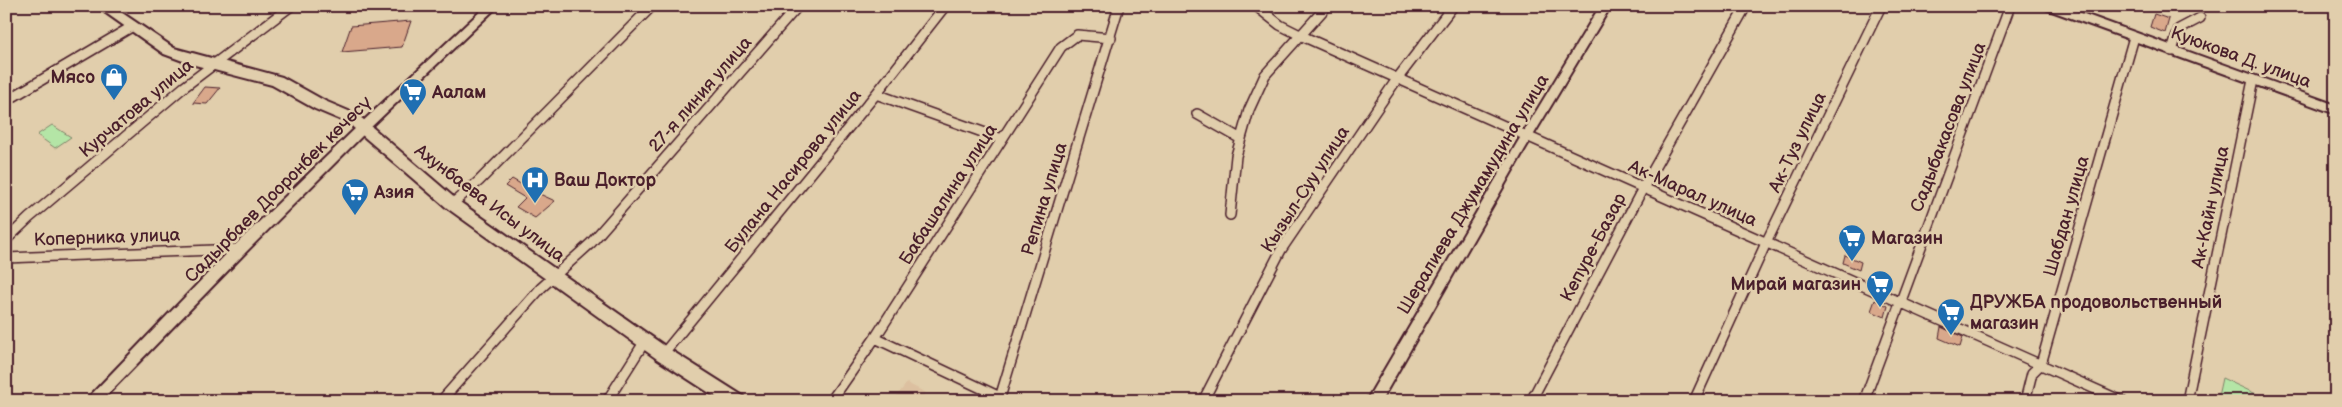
<svg xmlns="http://www.w3.org/2000/svg" width="2342" height="407" font-family="'Balsamiq Sans',sans-serif">
	<style>
		.built { fill: #dcc0a0 }
		.green { fill: #b4e5a6; stroke: #7f8268 }
		.building { fill: #d9a88b; stroke: #4a1f2b }
		.lines { fill: none; stroke-linecap: round; stroke-linejoin: round }
		.street-casing { stroke: #4a1f2b; stroke-width: 12 }
		.secondary-casing { stroke: #4a1f2b; stroke-width: 4 }
		.primary-casing { stroke: #4a1f2b; stroke-width: 4 }
		.street { stroke: #e1ceac; stroke-width: 9 }
		.secondary { fill: #e1ceac; fill-rule: evenodd }
		.primary { fill: #e1ceac; fill-rule: evenodd }
		.labels { text-anchor: middle; stroke-width: 5; stroke-linejoin: round; paint-order: stroke }
		.street-label { font-size: 18px; fill: #4a1f2b; stroke: #e1ceac }
		.poi-label { font-size: 18px; font-weight: bold; fill: #4a1f2b; stroke: #e1ceac; text-anchor: start }
	</style>
	<rect width="100%" height="100%" fill="#e1ceac"/>
	<filter id="ink" filterUnits="userSpaceOnUse"><feTurbulence type="fractalNoise" baseFrequency=".02" numOctaves="2"/><feDisplacementMap in="SourceGraphic" scale="10" xChannelSelector="R" yChannelSelector="G"/><feConvolveMatrix kernelMatrix="1 2 1 2 8 2 1 2 1" color-interpolation-filters="sRGB"/></filter>
	<g filter="url(#ink)">
		<path class="built" d="M907,383L926,393L920,401H899L895,398Z"/>
		<path class="green" d="M52,125L71,137L55,148L37,135Z
			M2222,378L2271,401H2217Z"/>
		<path class="building" d="M2154,14L2169,19L2165,33L2150,27Z
			M411,21L402,47L342,52L351,26Z
			M205,87L220,88L207,104L193,103Z
			M512,179L533,191L555,201L535,218L516,207L525,198L505,186Z
			M1845,255L1861,262L1859,270L1843,263Z
			M1875,300L1888,306L1885,317L1871,311Z
			M1941,327L1963,337L1960,347L1939,338Z"/>
		<g class="lines">
			<g class="street-casing">
				<path id="street" d="M1256,6L1280,25L1302,36L2122,401
					M2172,51L2179,29L2200,18
					M876,94L1002,139
					M6,101L133,26
					M1197,114L1241,139
					M452,204L479,181L652,6
					M1230,215L1236,156L1249,110L1265,75L1327,6
					M6,240L29,218L184,87L291,6
					M6,258L240,249
					M875,338L1000,397
					M663,354L876,94L945,6
					M441,401L541,288L591,243L798,6
					M607,401L645,341
					M831,401L875,338L1061,47L1077,35L1111,38
					M999,401L1119,6
					M1203,401L1281,250L1397,79L1453,6
					M1531,401L1643,188L1746,6
					M1694,401L1766,243L1881,6
					M1864,401L2010,6
					M2025,401L2032,373L2041,364L2134,37
					M2187,401L2253,80"/>
			</g>
			<g class="secondary-casing">
				<path id="secondary" d="M486,6H498L368,130L245,253L101,401H85L235,245L360,124Z
					M1600,6H1611L1525,149L1381,401H1366L1517,143Z
					M2045,6H2062L2336,105V114L2046,9Z"/>
			</g>
			<g class="primary-casing">
				<path id="primary" d="M96,6H112L174,48L282,77L325,101L358,115L457,200L669,349L743,396L745,401H722L657,359L447,208L348,123L315,109L272,85L191,64L164,54Z"/>
			</g>
			<use href="#street" class="street"/>
			<use href="#secondary" class="secondary"/>
			<use href="#primary" class="primary"/>
		</g>
	</g>
	<defs>
		<g id="shop-pin" transform="scale(1.4375)"><path d="M0 17L-7.5 6A9.5 9.5 0 1 1 7.5 6Z" fill="#1f6fb2" stroke="#e1ceac"/><path d="M-5-2.5h2.3a2.7 3.5 0 0 1 5.4 0H5L5.5 6h-11ZM-1.5-2.5h3a1.5 2.3 0 0 0-3 0Z" fill="#fff"/></g>
		<g id="supermarket-pin" transform="scale(1.4375)"><path d="M0 17L-7.5 6A9.5 9.5 0 1 1 7.5 6Z" fill="#1f6fb2" stroke="#e1ceac"/><path d="M-6-5.5h2.5l.6 2H6L4.5 2H-2.5L-4.4-4H-6ZM-1.5 3.2a1.3 1.3 0 1 0 .1 0ZM3 3.2a1.3 1.3 0 1 0 .1 0Z" fill="#fff"/></g>
		<g id="hospital-pin" transform="scale(1.4375)"><path d="M0 17L-7.5 6A9.5 9.5 0 1 1 7.5 6Z" fill="#1f6fb2" stroke="#e1ceac"/><path d="M-5-5h3v3.5h4V-5h3V5h-3V1.5h-4V5h-3Z" fill="#fff"/></g>
	</defs>
	<g fill-rule="evenodd">
		<use href="#shop-pin" x="114" y="77"/>
		<use href="#supermarket-pin" x="413" y="92"/>
		<use href="#hospital-pin" x="535" y="180"/>
		<use href="#supermarket-pin" x="355" y="192"/>
		<use href="#supermarket-pin" x="1852" y="238"/>
		<use href="#supermarket-pin" x="1880" y="284"/>
		<use href="#supermarket-pin" x="1951" y="312"/>
	</g>
	<g class="labels">
		<g class="street-label">
			<text transform="translate(2241 57) rotate(20)" y="6">Куюкова Д. улица</text>
			<text transform="translate(700 94) rotate(-49)" y="6">27-я линия улица</text>
			<text transform="translate(136 108) rotate(-40)" y="6">Курчатова улица</text>
			<text transform="translate(1948 127) rotate(-69)" y="6">Садыбакасова улица</text>
			<text transform="translate(1797 142) rotate(-64)" y="6">Ак-Туз улица</text>
			<text transform="translate(793 171) rotate(-51)" y="6">Булана Насирова улица</text>
			<text transform="translate(278 189) rotate(-45)" y="6">Садырбаев Дооронбек көчөсү</text>
			<text transform="translate(1305 189) rotate(-57)" y="6">Кызыл-Суу улица</text>
			<text transform="translate(1693 193) rotate(24)" y="6">Ак-Марал улица</text>
			<text transform="translate(948 194) rotate(-57)" y="6">Бабашалина улица</text>
			<text transform="translate(1473 194) rotate(-59)" y="6">Шералиева Джумамудина улица</text>
			<text transform="translate(1044 199) rotate(-73)" y="6">Репина улица</text>
			<text transform="translate(490 203) rotate(37)" y="6">Ахунбаева Исы улица</text>
			<text transform="translate(2210 207) rotate(-78)" y="6">Ак-Кайн улица</text>
			<text transform="translate(2066 216) rotate(-74)" y="6">Шабдан улица</text>
			<text transform="translate(107 237) rotate(-2)" y="6">Коперника улица</text>
			<text transform="translate(1593 247) rotate(-62)" y="6">Кепуре-Базар</text>
		</g>
		<g class="poi-label">
			<text x="95" y="83" text-anchor="end">Мясо</text>
			<text x="432" y="98">Аалам</text>
			<text x="554" y="186">Ваш Доктор</text>
			<text x="374" y="198">Азия</text>
			<text x="1871" y="244">Магазин</text>
			<text x="1861" y="290" text-anchor="end">Мирай магазин</text>
			<text x="1970" y="308">ДРУЖБА продовольственный<tspan x="1970" dy="21">магазин</tspan></text>
		</g>
	</g>
	<rect width="2342" height="407" fill="none" stroke="#e1ceac" stroke-width="25"/>
	<rect x="12" y="12" width="2317" height="382" fill="none" stroke="#4a1f2b" stroke-width="2" filter="url(#ink)"/>
</svg>
